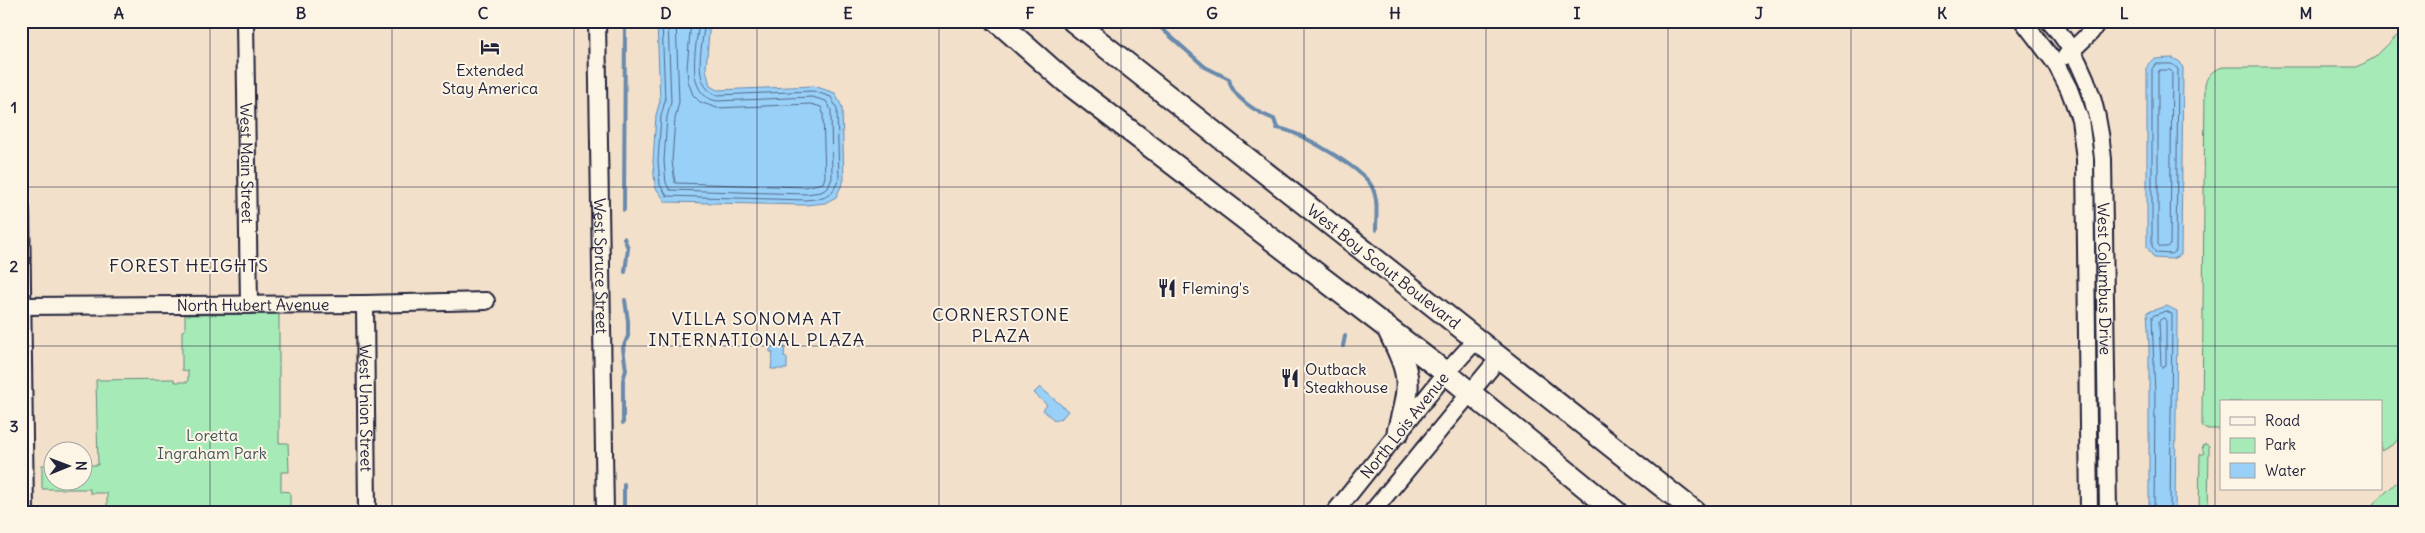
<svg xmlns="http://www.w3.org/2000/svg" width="2425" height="533" font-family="Delius,sans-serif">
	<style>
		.green { fill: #a6ebb7; stroke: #648679 }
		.water { fill: #99d0f8; stroke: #698aac }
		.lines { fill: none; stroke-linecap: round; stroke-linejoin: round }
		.shore { stroke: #526887; stroke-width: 1 }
		.stream { stroke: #698aac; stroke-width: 4 }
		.minor-casing { stroke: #22223b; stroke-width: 20 }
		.major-casing { stroke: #22223b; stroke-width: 25 }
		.minor { stroke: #fcf5e5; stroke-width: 16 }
		.major { stroke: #fcf5e5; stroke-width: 21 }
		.grid { fill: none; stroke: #22223b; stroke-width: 1; stroke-opacity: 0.55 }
		.labels { text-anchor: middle; stroke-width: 4; stroke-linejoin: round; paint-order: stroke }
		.poi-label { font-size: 16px; fill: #22223b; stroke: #fcf5e5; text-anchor: start }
		.street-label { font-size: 16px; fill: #22223b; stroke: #fcf5e5 }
		.park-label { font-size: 16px; fill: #43545a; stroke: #fcf5e5 }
		.neighbourhood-label { font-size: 18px; letter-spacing: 1px; fill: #22223b; stroke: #fcf5e5 }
		.neatline { fill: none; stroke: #22223b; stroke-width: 2 }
		.grid-label { font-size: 16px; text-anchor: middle; font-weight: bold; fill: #22223b }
	</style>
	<rect width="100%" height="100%" fill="#f2e0cb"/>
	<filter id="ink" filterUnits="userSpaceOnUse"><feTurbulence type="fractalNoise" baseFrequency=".02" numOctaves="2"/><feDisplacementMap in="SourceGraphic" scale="10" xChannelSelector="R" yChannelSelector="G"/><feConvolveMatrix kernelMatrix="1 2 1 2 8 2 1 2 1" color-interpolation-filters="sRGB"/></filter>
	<g filter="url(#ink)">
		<path class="green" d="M2404,29V432L2394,444L2381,451V402H2221V429H2205L2202,425L2205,84C2208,74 2213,70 2223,67H2357L2374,58Z
			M279,314V443H288L289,472H281V491L290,492V511L107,512V493H90V489H42V465H52V480H82L83,465H98L96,380L174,379L175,382H188V371L182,370V331L185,330V315Z
			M2206,444L2209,446L2208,512H2199L2200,454H2204L2202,446Z
			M2397,482H2404V512H2373V504Z"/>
		<path class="water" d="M657,21H710L706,69L710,86L717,90L814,86L835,93L842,107L844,180L836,197L825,203L806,205L666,202L655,187L653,161L656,115L660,101Z
			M2173,58L2180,62L2183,68L2181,255L2172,259L2154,258L2147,247V68C2149,56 2163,59 2173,58Z
			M2167,306L2177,311V320L2175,512H2149V345L2147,312Z
			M770,341H785L784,357L787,358V369H771L773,352H770Z
			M1040,387L1068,411L1062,418L1054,420L1043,410L1047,405L1034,393Z"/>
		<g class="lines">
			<path class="shore" d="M662,21L665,101L661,116L658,161L660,185L667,196L806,200L823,198L832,193L839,179L837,109L831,97L813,91L717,95C690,86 703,43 705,21
				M668,21L671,102L667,117L664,161L666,183L670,190L806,194L821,192L828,188L832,178L831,110L826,101L812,97L717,101C683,95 697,45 699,21
				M676,21L679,102L675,119L672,161L675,183L805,187L823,183L825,177L823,113L821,107L811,104L717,108L700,102L693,95L688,81L687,68L691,21
				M2156,64H2172L2178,69L2176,251L2172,254L2156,253L2152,246V69Z
				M2160,70H2170L2172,72L2170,245L2167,247H2160L2158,244V73Z
				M2164,318L2166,321V365L2163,368L2161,365L2159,321Z
				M2154,512L2155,396L2152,316L2166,311L2172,314V320L2170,512"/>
			<path class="stream" d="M1147,21L1160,27L1205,67L1229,79C1231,97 1258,113 1274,119L1277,128C1297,130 1361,168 1371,185C1379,198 1376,216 1376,230
				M624,210L625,21
				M624,238L628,248L625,272
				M1343,346L1345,336
				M623,423V380L626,370L623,348L628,336V321L625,300
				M624,484V512"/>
			<g class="minor-casing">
				<g id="minor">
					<path id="s1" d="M245,21L249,305"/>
					<path id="s2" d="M597,21L605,512"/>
					<path d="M2023,21L2056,64L2069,89L2080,119L2085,159L2089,512"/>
					<path id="s3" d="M2049,21C2085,58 2099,109 2103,159L2108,512"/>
					<path d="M2066,56L2091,32L2098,21"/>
					<path d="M21,210L25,512"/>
					<path id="s4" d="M365,304L367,512"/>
					<path id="s5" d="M21,306L365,304L486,301"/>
					<path id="s6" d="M1335,512L1446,373L1476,340"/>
					<path d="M1372,512L1499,358"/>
				</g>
			</g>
			<g class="major-casing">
				<g id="major">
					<path d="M997,21L1065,81L1446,373L1616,512"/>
					<path id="s7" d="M1073,21L1695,512"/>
					<path d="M1389,331C1412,378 1411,382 1398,432"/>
				</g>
			</g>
			<use href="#minor" class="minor"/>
			<use href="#major" class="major"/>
		</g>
	</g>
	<path class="grid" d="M210,21V512M392,21V512M574,21V512M757,21V512M939,21V512M1121,21V512M1304,21V512M1486,21V512M1668,21V512M1851,21V512M2033,21V512M2215,21V512M21,187H2404M21,346H2404"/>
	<defs>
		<g id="hotel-bare" transform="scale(1.5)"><path d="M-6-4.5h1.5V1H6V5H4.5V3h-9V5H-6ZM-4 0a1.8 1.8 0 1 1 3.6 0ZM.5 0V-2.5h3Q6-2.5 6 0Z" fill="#22223b" stroke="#fcf5e5" stroke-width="2.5" paint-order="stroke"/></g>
		<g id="restaurant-bare" transform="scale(1.5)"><path d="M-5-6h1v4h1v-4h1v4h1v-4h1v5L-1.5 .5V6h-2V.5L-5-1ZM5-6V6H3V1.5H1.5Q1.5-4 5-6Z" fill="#22223b" stroke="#fcf5e5" stroke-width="2.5" paint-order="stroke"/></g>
	</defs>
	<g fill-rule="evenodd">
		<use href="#hotel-bare" x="490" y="47"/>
		<use href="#restaurant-bare" x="1167" y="288"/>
		<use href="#restaurant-bare" x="1290" y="378"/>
	</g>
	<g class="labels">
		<g class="poi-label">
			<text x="490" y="76" text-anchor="middle">Extended<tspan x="490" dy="18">Stay America</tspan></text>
			<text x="1182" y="294">Fleming's</text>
			<text x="1305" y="375">Outback<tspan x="1305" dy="18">Steakhouse</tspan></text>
		</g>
		<g class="street-label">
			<text dy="6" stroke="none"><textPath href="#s1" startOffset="142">West Main Street</textPath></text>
			<text dy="6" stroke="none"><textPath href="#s2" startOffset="245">West Spruce Street</textPath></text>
			<text dy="6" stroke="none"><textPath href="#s7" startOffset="396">West Boy Scout Boulevard</textPath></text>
			<text dy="6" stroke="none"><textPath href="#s3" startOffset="271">West Columbus Drive</textPath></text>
			<text dy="6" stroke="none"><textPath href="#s5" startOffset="232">North Hubert Avenue</textPath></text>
			<text dy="6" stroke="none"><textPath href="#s4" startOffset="104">West Union Street</textPath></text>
			<text dy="6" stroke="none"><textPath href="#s6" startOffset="111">North Lois Avenue</textPath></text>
		</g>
		<g class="park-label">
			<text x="212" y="441">Loretta<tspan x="212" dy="18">Ingraham Park</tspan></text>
		</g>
		<g class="neighbourhood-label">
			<text x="189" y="272">FOREST HEIGHTS</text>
			<text x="1001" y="321">CORNERSTONE<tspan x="1001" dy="21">PLAZA</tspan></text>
			<text x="757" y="325">VILLA SONOMA AT<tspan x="757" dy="21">INTERNATIONAL PLAZA</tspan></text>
		</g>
	</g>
	<rect width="2425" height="533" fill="none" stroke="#fcf5e5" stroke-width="55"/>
	<rect x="2220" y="400" width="162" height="90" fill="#fcf5e5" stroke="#a5a1a1"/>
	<rect x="2230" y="417" width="25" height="8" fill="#fcf5e5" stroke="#a5a1a1"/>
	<text x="2265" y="426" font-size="15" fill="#22223b">Road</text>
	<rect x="2230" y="438" width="25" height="15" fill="#a6ebb7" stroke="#a5a1a1"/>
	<text x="2265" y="450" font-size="15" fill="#22223b">Park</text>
	<rect x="2230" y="463" width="25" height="15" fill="#99d0f8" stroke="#a5a1a1"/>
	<text x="2265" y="476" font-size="15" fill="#22223b">Water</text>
	<g transform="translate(68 466) rotate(89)"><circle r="24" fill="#fcf5e5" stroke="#a5a1a1"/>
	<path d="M0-4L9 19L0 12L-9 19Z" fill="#22223b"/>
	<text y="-8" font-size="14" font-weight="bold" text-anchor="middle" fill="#22223b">N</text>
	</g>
	<rect x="28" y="28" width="2370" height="478" class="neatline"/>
	<g class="grid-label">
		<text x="119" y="19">A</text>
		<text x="301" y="19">B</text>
		<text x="483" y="19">C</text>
		<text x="666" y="19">D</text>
		<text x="848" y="19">E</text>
		<text x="1030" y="19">F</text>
		<text x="1212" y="19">G</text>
		<text x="1395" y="19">H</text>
		<text x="1577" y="19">I</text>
		<text x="1759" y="19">J</text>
		<text x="1942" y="19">K</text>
		<text x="2124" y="19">L</text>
		<text x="2306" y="19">M</text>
		<text x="14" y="113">1</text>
		<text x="14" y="272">2</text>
		<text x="14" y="432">3</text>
	</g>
</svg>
